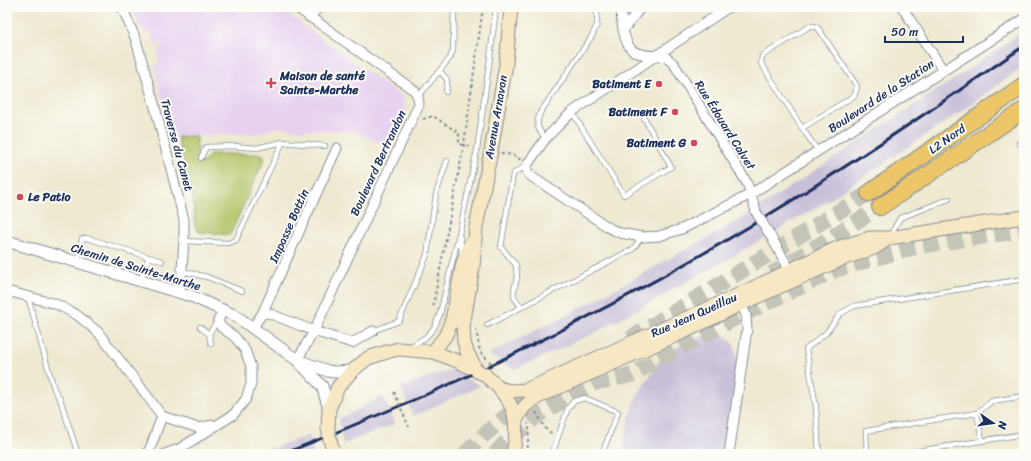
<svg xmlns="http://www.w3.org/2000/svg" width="1031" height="461" font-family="Sriracha,sans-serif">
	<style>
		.built { fill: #e6d2f0 }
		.industrial { fill: #c8bfd8 }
		.green { fill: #b2c568; stroke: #667a63 }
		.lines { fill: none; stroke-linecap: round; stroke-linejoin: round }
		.motorway-tunnel { stroke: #c4c4b9; stroke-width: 16; stroke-dasharray: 16 8; stroke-linecap: butt }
		.service-casing { stroke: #848c97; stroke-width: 6 }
		.minor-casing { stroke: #848c97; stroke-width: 11 }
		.tertiary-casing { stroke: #848c97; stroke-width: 13 }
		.secondary-casing { stroke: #848c97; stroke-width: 15 }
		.motorway-casing { stroke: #848c97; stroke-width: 18 }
		.path { stroke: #848c97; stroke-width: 2; stroke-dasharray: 3 3; stroke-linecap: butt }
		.service { stroke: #fff; stroke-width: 4.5 }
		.minor { stroke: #fff; stroke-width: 9 }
		.tertiary { stroke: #fff; stroke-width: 11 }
		.secondary { stroke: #f7e8c3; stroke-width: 13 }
		.motorway { stroke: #ecc669; stroke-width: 16 }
		.rail { stroke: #1b2f5e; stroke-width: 3 }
		.minor-bridge-casing { stroke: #848c97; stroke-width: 11; stroke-linecap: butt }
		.secondary-bridge-casing { stroke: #848c97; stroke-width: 15; stroke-linecap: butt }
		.path-bridge { stroke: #848c97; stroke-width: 2; stroke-dasharray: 3 3; stroke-linecap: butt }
		.minor-bridge { stroke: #fff; stroke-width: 9 }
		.secondary-bridge { stroke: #f7e8c3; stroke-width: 13 }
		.poi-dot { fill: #d1495b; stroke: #fdfcf7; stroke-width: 1.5 }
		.labels { text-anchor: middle; stroke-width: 4; stroke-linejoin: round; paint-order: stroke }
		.poi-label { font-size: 12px; font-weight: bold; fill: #1b2f5e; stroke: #fdfcf7; text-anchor: end }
		.street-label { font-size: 12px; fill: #1b2f5e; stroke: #fdfcf7 }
	</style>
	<rect width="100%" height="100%" fill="#fdfcf7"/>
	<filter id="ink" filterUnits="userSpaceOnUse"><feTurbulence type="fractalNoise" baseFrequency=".025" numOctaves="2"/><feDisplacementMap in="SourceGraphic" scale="8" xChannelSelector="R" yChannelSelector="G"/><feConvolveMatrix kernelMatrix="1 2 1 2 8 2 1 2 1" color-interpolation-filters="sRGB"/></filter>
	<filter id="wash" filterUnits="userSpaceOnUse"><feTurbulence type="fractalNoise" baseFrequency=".012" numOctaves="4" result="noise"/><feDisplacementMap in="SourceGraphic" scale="16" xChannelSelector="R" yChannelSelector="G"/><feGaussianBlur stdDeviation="0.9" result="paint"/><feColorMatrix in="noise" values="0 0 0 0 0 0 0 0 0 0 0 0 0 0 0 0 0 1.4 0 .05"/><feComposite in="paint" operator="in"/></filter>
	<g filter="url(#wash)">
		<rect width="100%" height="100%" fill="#eee9d0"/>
		<path class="built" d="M131,7H278L402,97L406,111L389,148L354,131L299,130L280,127L254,134L239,133L177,137L171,134L155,69L159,60L158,52L162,43H155L152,33L141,30Z"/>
		<path class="industrial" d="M1024,31V66L960,112L826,202L721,263L596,332L514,370L488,354L573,312L740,220L960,75Z
			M711,333L722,334L731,340L735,348L738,369L724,454H623L625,438L633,403L664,353Z
			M453,370L480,386L413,416L401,387L441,373Z
			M383,396L395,424L343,444L339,419Z
			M310,435L314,454H255Z"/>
		<path class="green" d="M196,136L198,162H204L211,154H262L265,158L230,235L199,232L195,226L193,198L177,137Z"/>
	</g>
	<g filter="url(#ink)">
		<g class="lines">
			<path class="motorway-tunnel" d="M772,274L880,207
				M630,339L869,193
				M593,383L631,375L733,319L837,269L914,247L1024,230
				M465,454C483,435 503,417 525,403
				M495,454L503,445L538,415L602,378"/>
			<g class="service-casing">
				<path id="service" d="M439,71C449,80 448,79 446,92
					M418,97L450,58L453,50L454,7
					M572,112L624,195L671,167L641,112
					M802,128L854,96L856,91L857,86L818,28L814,26H810L762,56L761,63L802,128L818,151
					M546,138C536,128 536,125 540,113L592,36L597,25V7
					M1019,143H1024
					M201,158L206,147L234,146L256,148L283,142L325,146
					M890,236L900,218L949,199
					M460,237L462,254
					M184,241L228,243L236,240L283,142
					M78,263L82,239L87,238L162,261
					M182,271L207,277L242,291
					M141,281L148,258
					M28,297L54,389L60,399L78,454
					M521,307L514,297V291L517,277L516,265L501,247L513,174L527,165
					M487,325L633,249L642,237
					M200,327L209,334L211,344
					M373,331L399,321L427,255L436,194L447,161
					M209,334L218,320
					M410,346L415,344L426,337L434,328L440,314L459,234L477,150L490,58L496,7
					M977,413L982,440
					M552,454L568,408L574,401L585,398L618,412L602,454
					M819,454L816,407L806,349L826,333L840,314L854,306L1024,279
					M867,454L866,431L977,413L992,401L1024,396
					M899,454L1024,434"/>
			</g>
			<g class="minor-casing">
				<path id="minor" d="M122,7L136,40L155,107L184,220V241L181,282L179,292
					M296,7L415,91L418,97L419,104L314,331L297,360
					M621,7C621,19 623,43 633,51C635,52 640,54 642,54C650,57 659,54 667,58C669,60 672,62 674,64L747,183L751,194L756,212
					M729,7L572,112L546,138L527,165V171L529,175L611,229L620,233L642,237L659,236L682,229L751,194L1024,19
					M902,7L943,70
					M309,17L319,7
					M623,30L641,7
					M770,235L792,274
					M7,291L56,304L77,315L98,332L142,389L162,416L150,449L146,454
					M262,314L337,148
					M253,327L262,314L268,313L314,331L352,343L373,331
					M162,416L198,428L213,425
					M165,454L179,449L233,415L246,399L251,384V367L245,350L235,337L221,327L218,320L224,310
					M729,454L747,329L746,315L739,299"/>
			</g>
			<g class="tertiary-casing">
				<path id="tertiary" d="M7,241L191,296L236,316L297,360L322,386L329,409
					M300,361L328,371L334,372L352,371"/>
			</g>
			<g class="secondary-casing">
				<path id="secondary" d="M433,352L446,335L452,320L463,263L470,244
					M477,371L467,352L464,342L463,326L473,267L476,227L491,151L506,64L511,7
					M499,388L510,391L526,390L738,295L837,248L870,238H889L1024,217
					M499,388C502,393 507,398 510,404C518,419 516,437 513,454
					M516,421C523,404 530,401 546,393L690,329L741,304L842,259L874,248L889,238
					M328,429L329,409L338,387L352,371L368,358L390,351L399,349L433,352L460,362L477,371"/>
			</g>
			<g class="motorway-casing">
				<path id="motorway" d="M869,193L1024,85
					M880,207L1024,110"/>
			</g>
			<path class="path" d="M423,119L433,116L459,133V144L471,147
				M501,153L513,155L521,160
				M433,306L464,144L483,7
				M476,329L480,352L491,363
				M536,412L547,431L552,433
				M527,454L529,430L528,423"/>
			<use href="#service" class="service"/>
			<use href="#minor" class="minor"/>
			<use href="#tertiary" class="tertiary"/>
			<use href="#secondary" class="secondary"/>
			<use href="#motorway" class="motorway"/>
			<path class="rail" d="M283,454C350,427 417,400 483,369C571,327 658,281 742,231C839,173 932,110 1024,46"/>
			<g class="minor-bridge-casing">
				<path id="minor-bridge" d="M756,212L770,235"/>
			</g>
			<g class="secondary-bridge-casing">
				<path id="secondary-bridge" d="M477,371L484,374L499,388
					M328,429L332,449"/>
			</g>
			<path class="path-bridge" d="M394,392L409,427"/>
			<use href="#minor-bridge" class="minor-bridge"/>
			<use href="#secondary-bridge" class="secondary-bridge"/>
		</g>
	</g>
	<g class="poi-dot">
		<path d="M269 77h4v4h4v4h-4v4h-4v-4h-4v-4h4z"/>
		<circle cx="659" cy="84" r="4"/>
		<circle cx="675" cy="112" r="4"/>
		<circle cx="694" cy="143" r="4"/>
		<circle cx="20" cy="197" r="4"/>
	</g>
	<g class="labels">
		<g class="poi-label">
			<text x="280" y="80" text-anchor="start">Maison de santé<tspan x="280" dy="14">Sainte-Marthe</tspan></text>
			<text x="651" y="88">Batiment E</text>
			<text x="667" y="116">Batiment F</text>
			<text x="686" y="147">Batiment G</text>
			<text x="28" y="201" text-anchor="start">Le Patio</text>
		</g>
		<g class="street-label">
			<text transform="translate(881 96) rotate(-33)" y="4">Boulevard de la Station</text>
			<text transform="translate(496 117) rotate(-80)" y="4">Avenue Arnavon</text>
			<text transform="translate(725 125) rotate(58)" y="4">Rue Édouard Calvet</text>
			<text transform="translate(947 139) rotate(-35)" y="4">L2 Nord</text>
			<text transform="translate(177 145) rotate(75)" y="4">Traverse du Canet</text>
			<text transform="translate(378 163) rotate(-65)" y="4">Boulevard Bertrandon</text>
			<text transform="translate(289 226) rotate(-66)" y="4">Impasse Bottin</text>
			<text transform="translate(136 267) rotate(17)" y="4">Chemin de Sainte-Marthe</text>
			<text transform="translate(694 315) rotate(-24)" y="4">Rue Jean Queillau</text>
		</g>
	</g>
	<rect width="1031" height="461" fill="none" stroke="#fdfcf7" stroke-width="24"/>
	<g transform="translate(993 423) rotate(103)" stroke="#fdfcf7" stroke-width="3" paint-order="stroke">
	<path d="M0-3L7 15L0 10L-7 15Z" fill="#1b2f5e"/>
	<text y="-6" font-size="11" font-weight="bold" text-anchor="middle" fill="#1b2f5e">N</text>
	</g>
	<path d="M885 36v6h78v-6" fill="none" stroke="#1b2f5e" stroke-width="2"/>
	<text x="891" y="36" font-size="12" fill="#1b2f5e" stroke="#fdfcf7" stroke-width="3" paint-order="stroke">50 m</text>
</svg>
